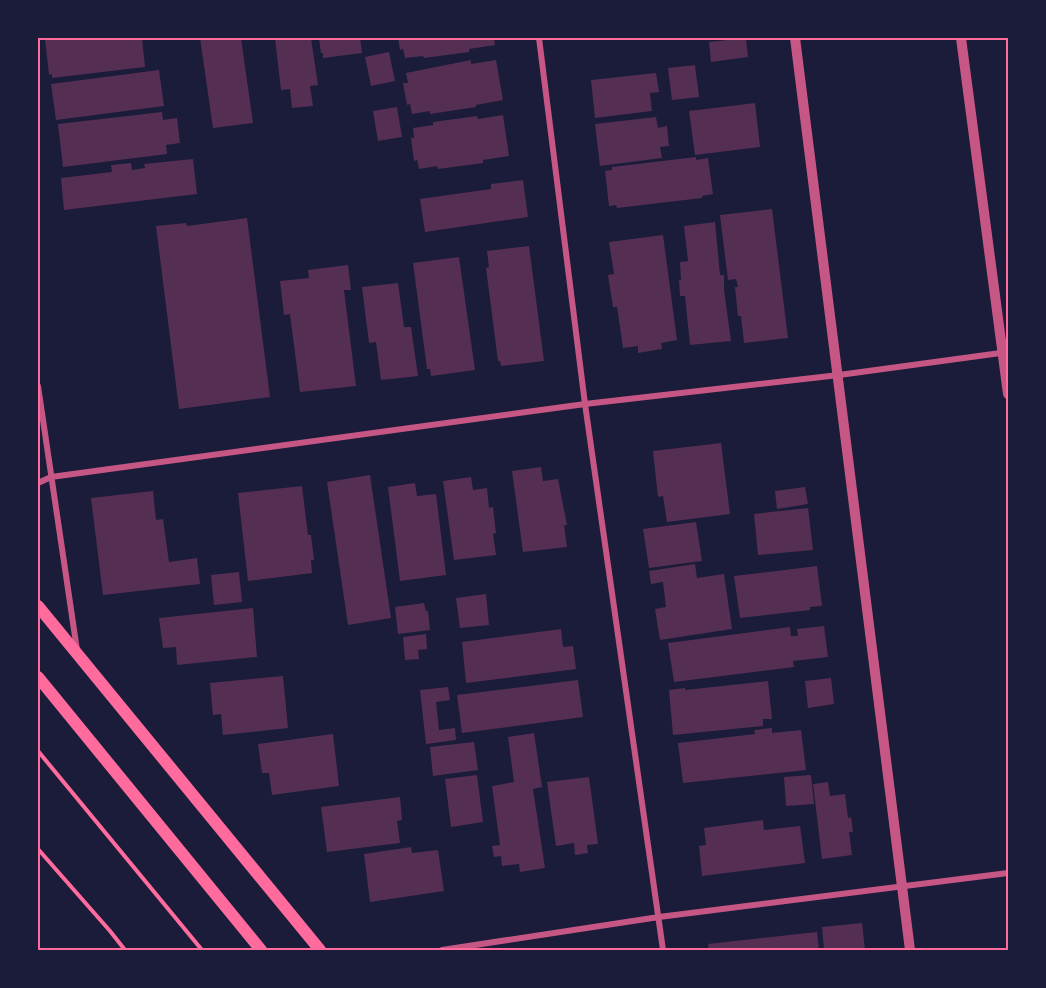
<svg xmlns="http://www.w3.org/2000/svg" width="1046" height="988" font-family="'Source Sans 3',sans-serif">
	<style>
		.building { fill: #542f53 }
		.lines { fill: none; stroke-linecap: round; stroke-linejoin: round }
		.path { stroke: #ff6b9d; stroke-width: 4 }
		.minor { stroke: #c65784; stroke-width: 6 }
		.tertiary { stroke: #c65784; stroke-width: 10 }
		.secondary { stroke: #ff6b9d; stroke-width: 12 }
		.neatline { fill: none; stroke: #ff6b9d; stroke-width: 2 }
	</style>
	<rect width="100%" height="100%" fill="#1b1b3a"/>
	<path class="building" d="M47,38H142L145,67L52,78V74L49,75L45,39Z
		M200,38H241L253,123L213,128Z
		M275,38H311L318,85L310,86L313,106L292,108L290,89L281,90Z
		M319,38H360L362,53L323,58V53H321Z
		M398,38H494L495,45L469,49V52L424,58L423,56L405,58L403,49L400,50Z
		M746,38L748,57L711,62L709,42Z
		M389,52L395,81L371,86L365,57Z
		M471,60V64L496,60L503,100L476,105V107L430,114V111L412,114L410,104L407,105L403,83H408L406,73Z
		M695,65L699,97L672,100L668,68Z
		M159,70L164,106L56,120L51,84Z
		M656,73L659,92L650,93L652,111L595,118L591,80Z
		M755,103L760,147L695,155L689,111Z
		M397,107L402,137L378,141L373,111Z
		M162,112L163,120L177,118L180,143L166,145L167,154L63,167L58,124Z
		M503,115L509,156L483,160V163L438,169L437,166L419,169L417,160L414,161L411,138H414L413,128L433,125V122L477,116L478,119Z
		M656,117L658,128L667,126L669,146L660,147L662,158L600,166L595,124Z
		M696,157V160L708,158L713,194L702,196V198L617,208L616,205L609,206L605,171L612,170V167Z
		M193,159L197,194L64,210L61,178L112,172L111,165L131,163L132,170L145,168L144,164Z
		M523,180L528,217L425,232L420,199L491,189V184Z
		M772,209L788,338L744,343L741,316H738L735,287H738L736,279L728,280L720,215Z
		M247,218L270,397L179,409L156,226L186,223L187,226Z
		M715,222L720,275H724V290L731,341L690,345L685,296H680L679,280H681L680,262L688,261L684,226Z
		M663,235L677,340L661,343L662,349L638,353V346L623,348L617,307H613L608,275L614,274L609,242Z
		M529,246L544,361L501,366L500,361H498L486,268L489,267L487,251Z
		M459,257L475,370L431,376L430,369H427L413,263Z
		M348,265L351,290H344L356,386L300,392L290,314L284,315L280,281L309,278L308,270Z
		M398,283L404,327H411L418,376L381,380L376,342L369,343L362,287Z
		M721,443L730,514L667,522L663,496L658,497L653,451Z
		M541,467L543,481L558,479L567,525H564L567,547L523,552L512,471Z
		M370,475L391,618L348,625L327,482Z
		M471,477L473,490L487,488L489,508L493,507L496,533L493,534L496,555L454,560L443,481Z
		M415,483L417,496L436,494L446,575L400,581L388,487Z
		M302,486L308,535H311L314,560H311L312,573L248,581L238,493Z
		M805,487L808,504L777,509L775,491Z
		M153,491L156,520L163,519L169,562L197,558L200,584L103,595L91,498Z
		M808,508L813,550L758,555L754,514Z
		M696,522L702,561L649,568L643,529Z
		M695,564L697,578L724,574L732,629L660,640L655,609L666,607L663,582L651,584L649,571Z
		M817,566L822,606L810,607V610L740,618L734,576Z
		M239,572L242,602L214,605L211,575Z
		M486,594L489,625L460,628L456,598Z
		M424,603L426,611H428L430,630L398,634L395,607Z
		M253,608L257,657L177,665L176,647L163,648L159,618Z
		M824,626L828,657L793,661L794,667L674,682L668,643L790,627L791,636H798L797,629Z
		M561,629L563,647L573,646L576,669L466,683L462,642Z
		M426,634L427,649L418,650L419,659L405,660L403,637Z
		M283,676L288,728L223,735L221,714L213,715L210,683Z
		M831,678L834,704L808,708L805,681Z
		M578,680L583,717L462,733L457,695Z
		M768,681L772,719H763V726L673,735L669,690L685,688V690Z
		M448,687L450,700L436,702L439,730L455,728L456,740L426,744L420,690Z
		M772,728V733L801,730L806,770L683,783L678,743L755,734L754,730Z
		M534,733L542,787L533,789L545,868L520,872L519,864L502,866L501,856L494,857L492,846L500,845L492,786L514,782L508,737Z
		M333,734L339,786L272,795L269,773H262L258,744Z
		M474,742L478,770L433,776L430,747Z
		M477,775L483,822L451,827L445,779Z
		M811,775L814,804L786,806L784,777Z
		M589,777L598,844L587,845L588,853L575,855L574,843L556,846L547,782Z
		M828,782L830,796L845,794L848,818L851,817L853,832H849L852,855L822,859L813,784Z
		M400,797L402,820L397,821L400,843L327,852L321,807Z
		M763,820L764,830L800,826L805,863L702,876L699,846L706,845L704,828Z
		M411,847L412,853L438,850L444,891L370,902L364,854Z
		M862,923L865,950H824L822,927Z
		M817,932L819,950H709L708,944Z"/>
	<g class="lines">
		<path class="path" d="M38,751L202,950
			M38,849L110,931L125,950"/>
		<path class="minor" d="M539,38L585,404L663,950
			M38,386L77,650
			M38,483L51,477L585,404L839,375L1008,352
			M442,950L659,917L1008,873"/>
		<path class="tertiary" d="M795,38L910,950
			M961,38L1008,394"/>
		<path class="secondary" d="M38,606L320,950
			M38,677L261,950"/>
	</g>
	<rect width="1046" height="988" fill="none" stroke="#1b1b3a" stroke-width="78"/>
	<rect x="39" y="39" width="968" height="910" class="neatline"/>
</svg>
